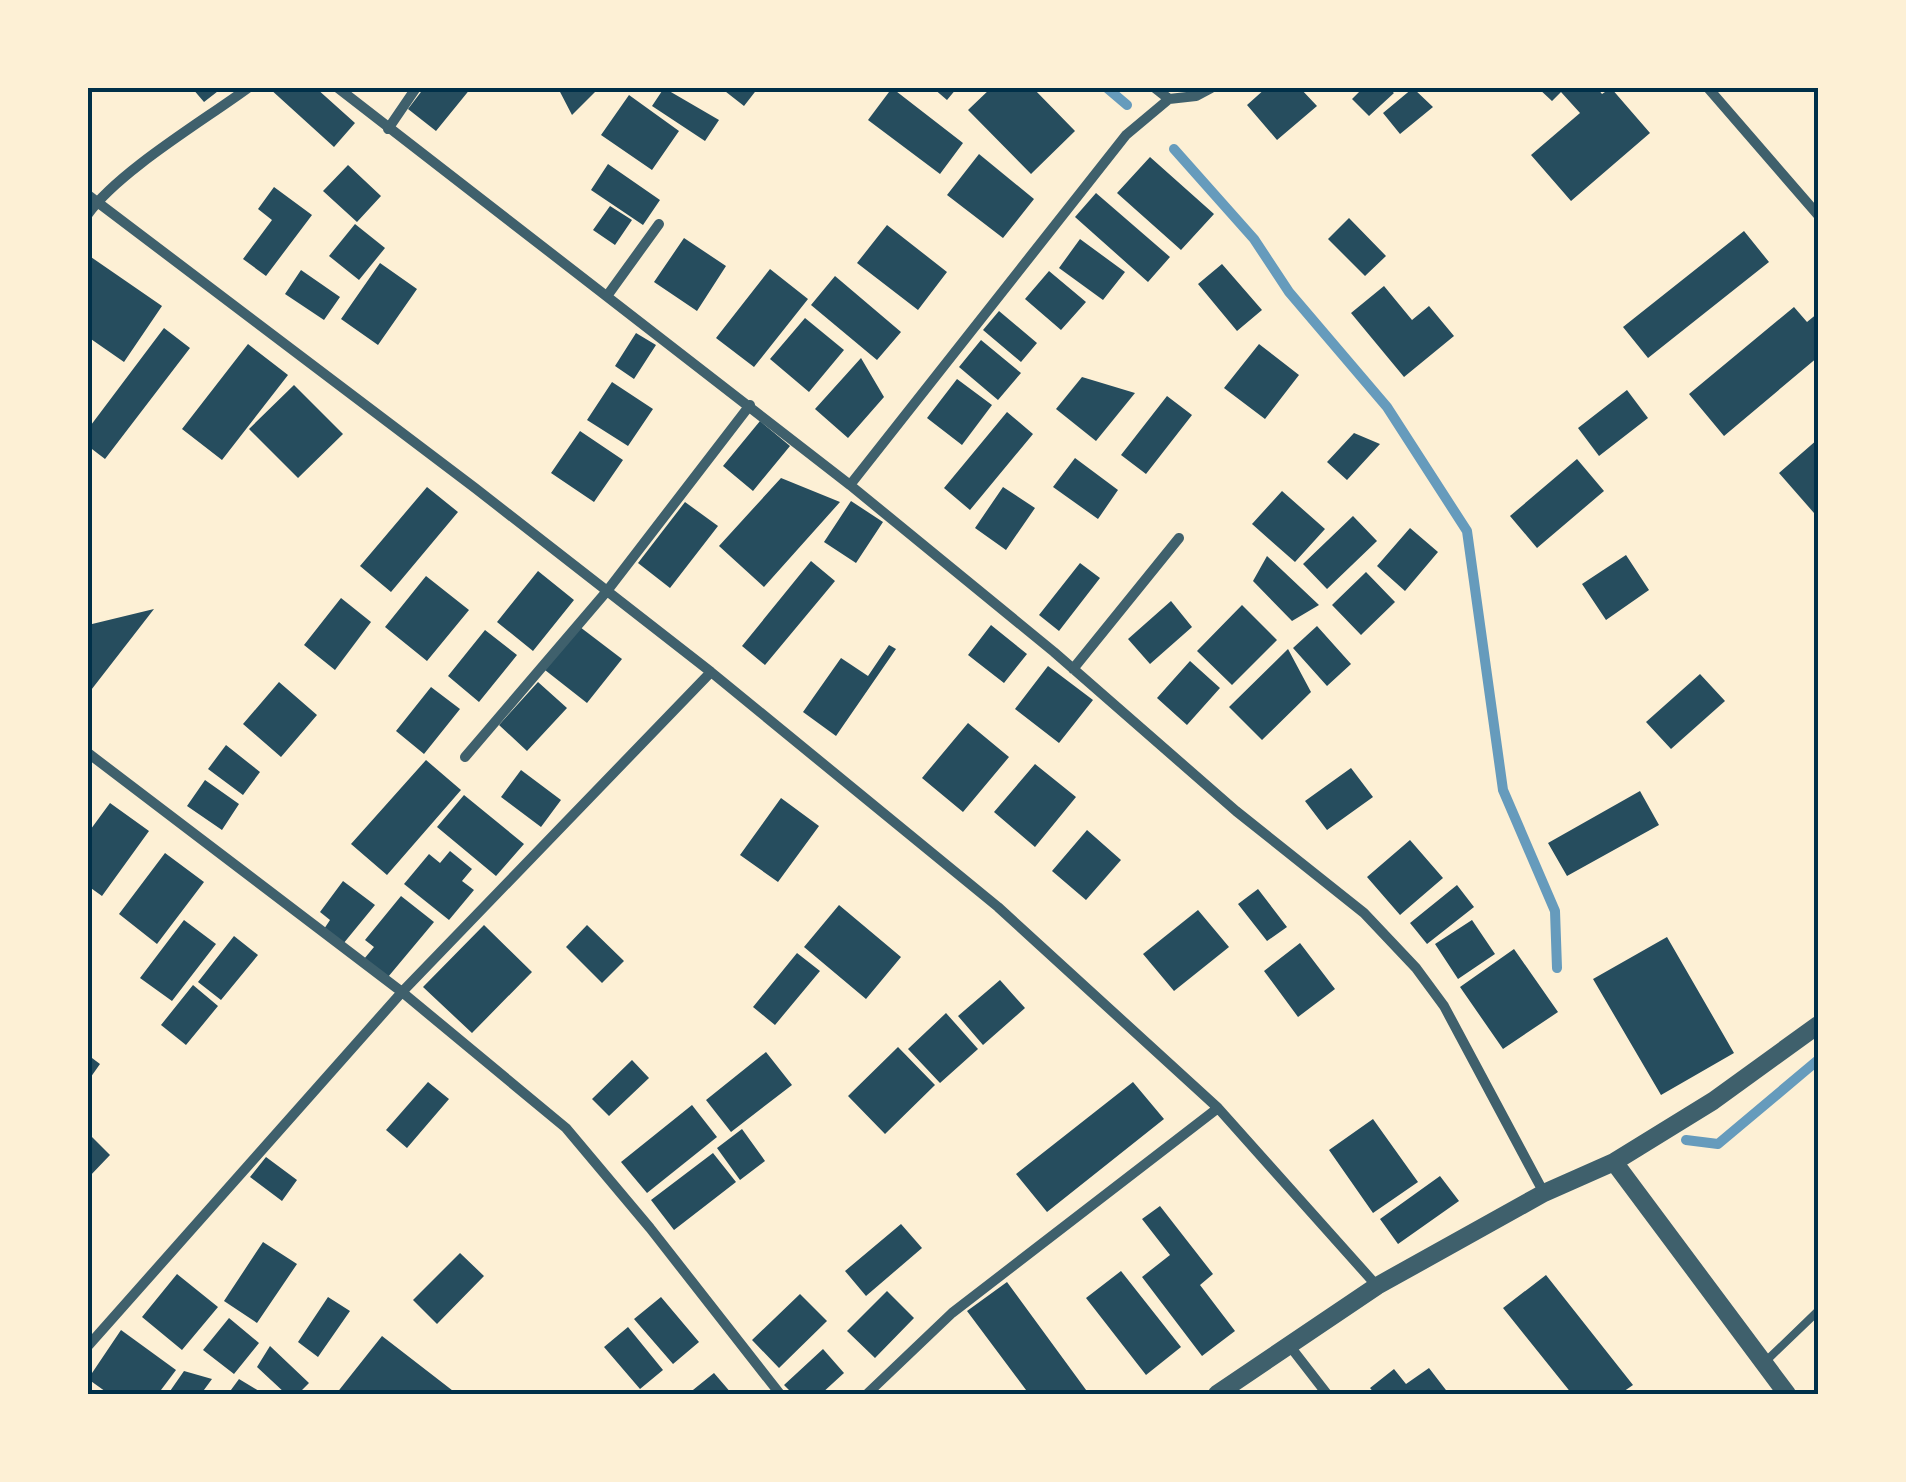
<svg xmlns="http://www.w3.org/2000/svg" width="1906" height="1482" font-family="'Varela Round',sans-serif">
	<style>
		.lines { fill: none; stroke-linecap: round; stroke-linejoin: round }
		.stream { stroke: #669bbc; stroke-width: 10 }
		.building { fill: #264d5e }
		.service { stroke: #3f606c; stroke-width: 8 }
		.minor { stroke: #3f606c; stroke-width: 10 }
		.tertiary { stroke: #3f606c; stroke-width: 18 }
		.neatline { fill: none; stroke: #003049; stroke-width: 4 }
	</style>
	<rect width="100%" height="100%" fill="#fdf0d5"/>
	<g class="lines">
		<path class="stream" d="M1107,88L1127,105
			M1174,149L1254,239L1289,292L1387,407L1467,531L1503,790L1555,911L1557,968
			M1686,1140L1718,1144L1818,1060"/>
	</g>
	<path class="building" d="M192,88H222L204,102Z
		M269,88H316L355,123L334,147Z
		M424,88H471L436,131L408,109Z
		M558,88H599L572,115Z
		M664,88L719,120L705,141L652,106Z
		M721,88H758L744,106Z
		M892,88L963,143L940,174L868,120Z
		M933,88H957L947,100Z
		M991,88H1033L1075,131L1031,174L968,110Z
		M1266,88H1300L1317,106L1277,140L1247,105Z
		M1363,88H1388L1394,93L1369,116L1352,99Z
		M1413,88L1433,107L1400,134L1383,113Z
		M1538,88H1597L1602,94L1611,88L1650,133L1571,201L1531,155L1580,113L1561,92L1552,101Z
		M629,95L679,131L652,170L601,135Z
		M979,154L1034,199L1003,238L947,195Z
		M1150,157L1214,214L1181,250L1117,193Z
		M608,164L660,200L643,225L591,190Z
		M348,165L381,196L357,222L323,191Z
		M274,187L312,215L266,276L243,259L272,220L258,209Z
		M1096,193L1170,257L1148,282L1075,217Z
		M610,206L632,220L615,245L593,230Z
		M1349,218L1386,256L1365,276L1328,239Z
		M355,224L385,248L359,280L329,256Z
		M887,225L947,272L918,310L857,263Z
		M1744,231L1769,262L1648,358L1623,327Z
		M684,238L726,266L697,311L654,282Z
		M1080,239L1125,272L1103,300L1059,268Z
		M88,255L162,306L124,362L88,337Z
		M380,263L417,289L378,345L341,319Z
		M1222,264L1262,310L1237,331L1198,284Z
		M770,269L808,299L754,367L716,338Z
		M301,270L340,297L324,320L285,294Z
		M1049,271L1086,302L1061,330L1025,299Z
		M835,276L901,332L877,360L811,305Z
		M1384,286L1412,320L1429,306L1454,336L1404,377L1351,313Z
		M1794,307L1807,322L1818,313V357L1724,436L1689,394Z
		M999,311L1037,343L1021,362L983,330Z
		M805,318L844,350L809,392L770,359Z
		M164,328L190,348L105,459L88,446V429Z
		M636,333L656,345L634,379L615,366Z
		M981,340L1021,373L998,400L959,367Z
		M248,344L288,375L222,460L182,429Z
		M1259,344L1299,375L1265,419L1224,388Z
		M861,358L884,397L848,438L815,409Z
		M1082,377L1135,393L1096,441L1056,409Z
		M957,379L992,405L962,445L927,418Z
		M612,382L653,409L628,446L587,420Z
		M294,385L343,434L298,478L249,429Z
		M1627,390L1648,418L1599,456L1578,428Z
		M1167,396L1192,415L1146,474L1121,455Z
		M1007,412L1033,434L970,510L944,488Z
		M760,421L790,446L753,491L723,466Z
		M580,431L623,460L594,502L551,473Z
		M1354,433L1380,444L1347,480L1327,462Z
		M1818,439V509L1814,513L1779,473Z
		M1075,458L1118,490L1098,519L1053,487Z
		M1577,459L1604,491L1537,548L1510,516Z
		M781,478L840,502L764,587L719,546Z
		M427,487L458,512L391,592L360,566Z
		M1003,487L1035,508L1006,550L975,528Z
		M1282,491L1325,529L1295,562L1252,524Z
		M851,501L883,522L856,563L824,542Z
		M685,502L718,526L670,588L638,563Z
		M1353,516L1377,541L1327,589L1303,564Z
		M1410,528L1438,552L1405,591L1377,566Z
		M1626,555L1649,590L1606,620L1582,584Z
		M1267,556L1319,605L1292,621L1253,581Z
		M811,561L835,581L765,665L742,646Z
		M1080,563L1100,578L1059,631L1039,615Z
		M538,571L574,600L533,651L497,622Z
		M1366,572L1395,602L1361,635L1332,605Z
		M426,576L469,610L427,661L385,627Z
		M341,598L371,622L335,670L304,645Z
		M1171,601L1192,627L1150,664L1128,639Z
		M1242,605L1277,640L1232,685L1197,651Z
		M154,609L88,694V625Z
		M991,625L1027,654L1004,683L968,655Z
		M1317,626L1351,664L1327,686L1293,648Z
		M580,627L622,659L587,703L545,670Z
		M485,630L517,655L479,702L448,676Z
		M889,645L896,649L836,736L803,712L841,658L868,676Z
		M1288,649L1311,692L1262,740L1229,707Z
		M1190,661L1220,688L1187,725L1157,698Z
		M1048,666L1093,700L1059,743L1015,709Z
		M1700,674L1725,701L1671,749L1646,722Z
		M279,682L317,715L281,757L243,724Z
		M538,682L567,708L527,751L499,725Z
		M431,687L460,709L424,754L396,731Z
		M968,723L1009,757L963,812L922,778Z
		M226,745L260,772L243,795L208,769Z
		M426,760L461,790L387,875L351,844Z
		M1035,764L1076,797L1035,847L994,812Z
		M1351,768L1373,797L1327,830L1305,801Z
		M521,770L561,800L541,827L501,797Z
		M205,780L239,804L222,830L187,806Z
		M1640,791L1659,825L1567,876L1548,843Z
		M464,795L524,844L496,876L437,827Z
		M781,798L819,826L778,882L740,855Z
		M110,803L149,831L102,896L88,886V833Z
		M1087,830L1121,860L1086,900L1052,871Z
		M1410,840L1443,878L1400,915L1367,877Z
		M450,851L472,869L462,881L474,890L449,920L404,884L429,854L440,863Z
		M165,853L204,882L157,944L119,914Z
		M343,881L375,905L343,944L324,929L330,920L320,912Z
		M1457,885L1474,907L1427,944L1410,923Z
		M1258,889L1287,927L1267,941L1238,904Z
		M401,896L434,922L388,977L364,959L374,947L365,940Z
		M839,905L901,957L866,999L804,947Z
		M1198,910L1229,947L1174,991L1143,954Z
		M184,920L216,944L172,1001L140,978Z
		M1472,920L1495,954L1458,979L1435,944Z
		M484,925L532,972L472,1033L423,987Z
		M587,925L624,961L602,983L566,947Z
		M234,936L258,955L221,1000L198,982Z
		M1667,937L1734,1053L1661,1095L1593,979Z
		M1300,943L1335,989L1298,1017L1264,971Z
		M1514,949L1558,1012L1503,1049L1460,987Z
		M797,953L820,971L775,1025L753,1007Z
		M1000,980L1025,1008L983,1045L958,1016Z
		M193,985L218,1006L186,1045L161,1025Z
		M946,1013L978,1049L940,1083L908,1049Z
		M898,1047L935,1085L885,1134L848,1096Z
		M766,1052L792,1085L731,1132L706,1100Z
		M88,1055L100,1064L88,1081Z
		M632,1060L649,1078L609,1116L592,1099Z
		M428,1082L449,1099L407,1148L386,1130Z
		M1133,1082L1164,1119L1047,1212L1016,1174Z
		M692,1105L717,1137L647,1193L621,1162Z
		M1373,1119L1418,1182L1373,1213L1329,1150Z
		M742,1129L765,1161L740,1180L717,1148Z
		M88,1133L110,1155L88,1178Z
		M713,1153L736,1182L674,1230L651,1200Z
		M266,1157L297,1180L282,1201L250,1177Z
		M1440,1176L1459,1201L1398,1244L1380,1219Z
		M1160,1206L1213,1274L1200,1285L1235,1331L1202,1356L1142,1277L1170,1255L1142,1219Z
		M901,1224L922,1248L866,1296L845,1271Z
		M263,1242L297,1264L257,1323L224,1301Z
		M460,1253L484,1276L437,1324L413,1300Z
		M1121,1271L1181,1347L1146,1375L1086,1298Z
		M177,1274L218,1307L182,1350L142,1317Z
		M1546,1275L1633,1385L1620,1394H1572L1503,1308Z
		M1007,1282L1089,1394H1029L967,1311Z
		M887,1291L914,1318L875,1358L847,1331Z
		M800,1294L827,1321L779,1368L752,1340Z
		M328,1297L350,1311L318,1357L298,1342Z
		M661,1297L699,1342L673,1364L634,1319Z
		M229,1318L259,1343L234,1374L203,1350Z
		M628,1327L663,1370L640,1389L604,1347Z
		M121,1330L176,1370L158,1394H109L88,1379Z
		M382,1336L457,1394H336Z
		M270,1346L309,1383L298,1394H286L257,1367Z
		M823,1349L844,1373L821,1394H793L784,1385Z
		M1429,1368L1449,1394H1375L1370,1388L1394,1369L1406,1384Z
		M184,1371L212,1379L201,1394H168Z
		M714,1373L732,1394H688Z
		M239,1379L264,1394H228Z"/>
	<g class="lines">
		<path class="service" d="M1766,1361L1818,1311"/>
		<path class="minor" d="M338,88L850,485L1054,652L1236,811L1364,913L1416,968L1444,1006L1544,1193
			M1155,88L1169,99
			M1708,88L1818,215
			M388,129L416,88
			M88,195L475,488L711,672L998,907L1218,1108L1377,1286
			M88,214C119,171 203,121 248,88
			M607,296L659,224
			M850,485L1126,135L1169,99L1196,96L1211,88
			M1073,669L1179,538
			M88,753L402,992L566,1128L650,1228L780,1394
			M465,757L607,591L750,405
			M1289,1345L1327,1394
			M88,1346L402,992L711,672
			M867,1394L952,1313L1218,1108"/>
		<path class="tertiary" d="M1614,1162L1787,1394
			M1217,1394L1377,1286L1544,1193L1614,1162L1713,1101L1818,1025"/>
	</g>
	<rect width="1906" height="1482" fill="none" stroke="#fdf0d5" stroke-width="180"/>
	<rect x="90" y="90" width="1726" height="1302" class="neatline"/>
</svg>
